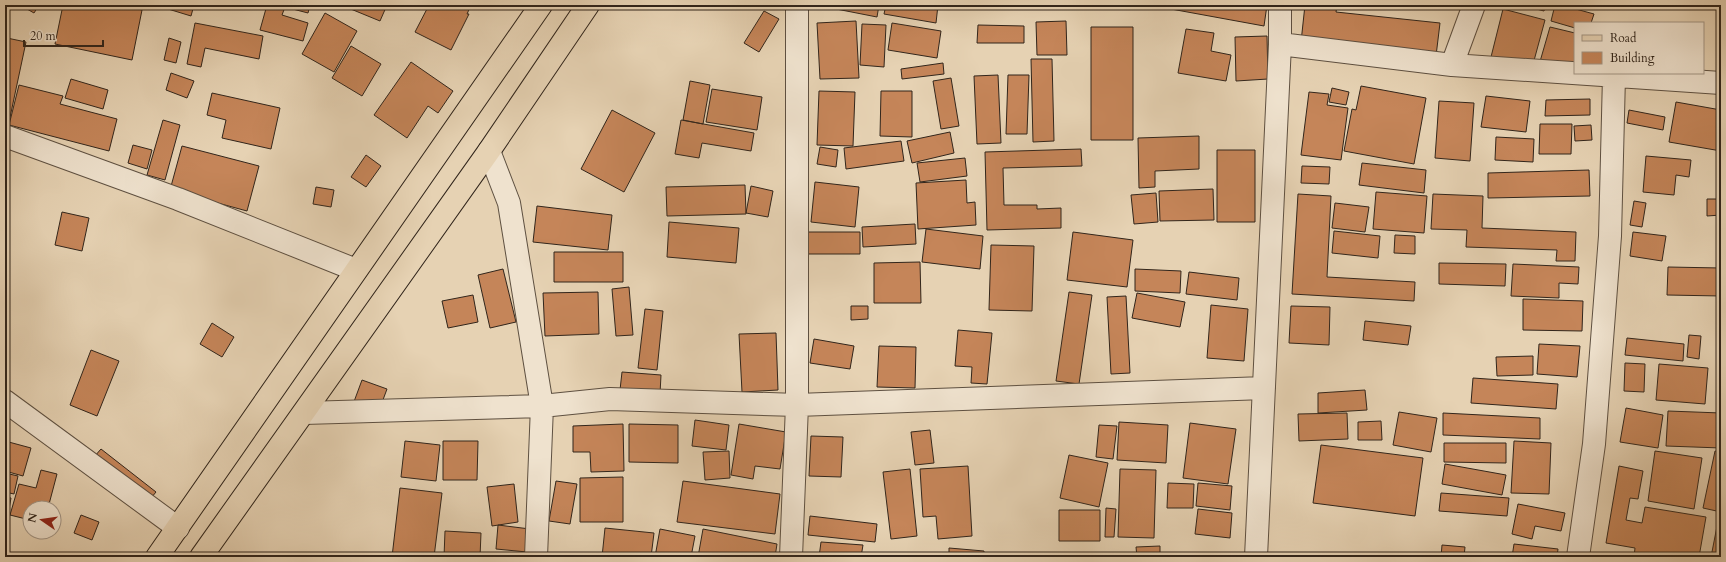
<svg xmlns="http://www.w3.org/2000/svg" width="1726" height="562" font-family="Cardo,serif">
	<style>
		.building { fill: #c58559; stroke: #31251b }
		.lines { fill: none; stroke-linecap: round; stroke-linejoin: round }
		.minor-casing { stroke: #5e5041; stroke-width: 24 }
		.major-casing { stroke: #31251b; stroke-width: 24 }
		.minor { stroke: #efe2ce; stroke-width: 22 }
		.major { stroke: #e6d2b3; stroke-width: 22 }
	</style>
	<rect width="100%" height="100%" fill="#e6d2b3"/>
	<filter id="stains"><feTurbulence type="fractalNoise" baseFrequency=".005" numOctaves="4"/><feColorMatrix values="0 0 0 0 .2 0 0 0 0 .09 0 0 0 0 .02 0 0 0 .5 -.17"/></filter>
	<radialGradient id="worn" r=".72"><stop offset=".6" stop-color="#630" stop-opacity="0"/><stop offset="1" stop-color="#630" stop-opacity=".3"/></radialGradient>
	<path class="building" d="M20,5H39L34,13Z
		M63,5H120L142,10L132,60L55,44Z
		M155,5H194L191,16Z
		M267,5H310L308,13L285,7L282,15L308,23L303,41L260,30Z
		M341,5H387L380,21Z
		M429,5H471L467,14H469L451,50L415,32Z
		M816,5H879L877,17Z
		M886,5H938L936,23L884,14Z
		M1106,5H1136V7Z
		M1172,5H1267L1264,26L1171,9Z
		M1305,5H1337L1336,12L1440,23L1436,56L1301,42Z
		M1521,5H1546L1544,11Z
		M1555,5H1561L1594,14L1591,23H1575V28L1551,21Z
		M1503,9L1545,20L1532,68L1491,57Z
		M764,11L779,19L759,52L744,43Z
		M325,13L357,31L334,72L302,54Z
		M856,21L859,78L820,79L817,23Z
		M1066,21L1067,55H1037L1036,22Z
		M195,23L263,36L259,59L205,48L201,67L187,64Z
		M892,23L941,31L937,58L888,50Z
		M862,24L886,25L884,67L860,65Z
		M978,25L1024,26V43H977Z
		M1091,27H1133V140H1091Z
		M1550,27L1575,33V73L1539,65Z
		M1186,29L1214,33L1211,51L1231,55L1226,81L1178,73Z
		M1267,36L1268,79L1236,81L1235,37Z
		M7,38L26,42L9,122L5,121V50Z
		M169,38L181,42L176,63L164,60Z
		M351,46L381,64L362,96L332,78Z
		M1031,59H1052L1054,141L1033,142Z
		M411,62L453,91L438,113L428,106L407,138L374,115Z
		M943,63L944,74L902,79L901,69Z
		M171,73L194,81L187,98L166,90Z
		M998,75L1001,143L977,144L974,76Z
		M1008,75H1029L1027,134H1006Z
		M951,78L959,126L941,129L933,81Z
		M71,79L108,90L103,109L65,98Z
		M690,81L710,85L703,124L683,120Z
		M19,85L63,96L60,104L117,119L109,151L9,125Z
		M1361,86L1426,98L1414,164L1344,151L1352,109L1356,110Z
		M1332,88L1349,92L1346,105L1329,102Z
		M712,89L762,97L757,130L706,122Z
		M819,91L855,92L853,146L817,145Z
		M881,91H912V137L880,136Z
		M1309,92L1329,94L1327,105L1348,108L1341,160L1301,155Z
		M212,93L280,108L271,149L222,138L226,120L207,115Z
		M1486,96L1530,101L1526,132L1481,127Z
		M1590,99V115L1545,116L1546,100Z
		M1439,101L1474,103L1470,161L1435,158Z
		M1676,102L1721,110V151L1669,142Z
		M612,110L655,133L624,192L581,169Z
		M1629,110L1665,117L1663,130L1627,123Z
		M163,120L180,125L165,180L147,175Z
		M681,120L754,133L751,151L702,143L699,158L675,154Z
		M1540,124H1572L1571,154H1539Z
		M1591,125L1592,140L1575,141L1574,126Z
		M950,132L954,153L912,163L907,141Z
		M1199,136V169L1155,171V187L1139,188L1138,138Z
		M1496,137L1534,139L1533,162L1495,160Z
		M901,141L904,161L846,169L844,148Z
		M133,145L152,150L147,169L128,163Z
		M182,146L259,166L247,211L170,190Z
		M820,147L838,150L836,167L817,164Z
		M1081,149L1082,166L1003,168L1004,205H1037V209L1061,208V228L987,230L985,152Z
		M1217,150H1255V222H1217Z
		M366,155L381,166L366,187L351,177Z
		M1646,156L1691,160L1689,177L1676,175L1674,195L1643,192Z
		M965,158L967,176L920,182L917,163Z
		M1362,163L1426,170L1424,193L1359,185Z
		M1302,166L1330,167L1329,184L1301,183Z
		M1589,170L1590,196L1488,198V173Z
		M966,180L967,203L975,202L976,225L918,229L916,183Z
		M815,182L859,187L855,227L811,222Z
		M745,185L746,214L667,216L666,187Z
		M751,186L773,191L768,217L746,213Z
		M316,187L334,190L331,207L313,204Z
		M1213,189L1214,220L1160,221L1159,191Z
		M1376,192L1427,196L1424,233L1373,229Z
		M1156,193L1158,222L1134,224L1131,195Z
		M1298,194L1331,196L1327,277L1415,282L1414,301L1292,294Z
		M1433,194L1483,196L1482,228L1576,232L1575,261H1556L1557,250L1466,247L1467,230L1431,229Z
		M1707,199H1721V215L1707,216Z
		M1634,201L1646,203L1642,227L1630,225Z
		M1335,203L1369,207L1365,232L1332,228Z
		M537,206L612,215L608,250L533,242Z
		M62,212L89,218L82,251L55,245Z
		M669,222L739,228L736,263L667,257Z
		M915,224L916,244L863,247L862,227Z
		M926,229L983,236L980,269L922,262Z
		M1334,231L1380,236L1378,258L1332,253Z
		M807,232H860V254H806Z
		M1073,232L1133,240L1127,287L1067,280Z
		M1633,232L1666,236L1662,261L1630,256Z
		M1395,235L1415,236V254L1394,253Z
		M991,245L1034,246L1032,311L989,310Z
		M554,252H623V282H554Z
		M920,262L921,303H874V263Z
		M1439,263L1506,264L1505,286L1439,284Z
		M1513,264L1579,267L1578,284L1559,283V298L1511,296Z
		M1668,267L1721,268V296L1667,295Z
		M503,269L516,322L490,328L478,275Z
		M1135,269L1181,271L1180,293L1135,291Z
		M1189,272L1239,278L1237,300L1186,294Z
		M629,287L633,335L616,336L612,289Z
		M598,292L599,334L545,336L543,293Z
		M1069,292L1092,295L1079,384L1056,381Z
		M1137,293L1185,302L1180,327L1132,318Z
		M473,295L478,322L448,328L442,301Z
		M1126,296L1130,373L1111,374L1107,297Z
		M1523,299L1583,301L1582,331L1523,330Z
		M1211,305L1248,309L1244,361L1207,358Z
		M851,306H868V319L851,320Z
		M1291,306L1330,307L1329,345L1289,343Z
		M645,309L663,311L657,370L638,368Z
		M1365,321L1411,326L1408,345L1363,340Z
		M212,323L234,337L222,357L200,344Z
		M958,330L992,333L987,384L971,383L972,367L955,366Z
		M776,333L778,390L742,392L739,334Z
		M1689,335L1701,336L1699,359L1687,357Z
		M1627,338L1684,344L1683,361L1625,355Z
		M814,339L854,346L850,369L810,363Z
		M1539,344L1580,346L1577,377L1537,374Z
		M879,346L916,347L915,388L877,387Z
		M91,350L119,361L97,416L70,405Z
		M1533,356V375L1497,376L1496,357Z
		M1625,363L1645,364L1644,392L1624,391Z
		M1659,364L1708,368L1705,404L1656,400Z
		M622,372L661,375L660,394L620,390Z
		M1721,375V402L1717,401Z
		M1473,378L1558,384L1556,409L1471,403Z
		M362,380L387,389L377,416L352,407Z
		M1365,390L1367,410L1318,413V393Z
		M1626,408L1663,415L1658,448L1620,442Z
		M1668,411L1721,413V448L1666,446Z
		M1399,412L1437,418L1431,452L1393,445Z
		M1347,413L1348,439L1299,441L1298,414Z
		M1443,413L1540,418V439L1443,435Z
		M695,420L729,425L726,450L692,446Z
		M1381,421L1382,440H1358V422Z
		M1119,422L1168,425L1166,463L1117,460Z
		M1190,423L1236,429L1228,484L1183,478Z
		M623,424L624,471L591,472L590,452H573V426Z
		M629,424L678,425V463L629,462Z
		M739,424L786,432L780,469L755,466L753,479L731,475Z
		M1099,425L1117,426L1113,459L1096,457Z
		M930,430L934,463L915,465L911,432Z
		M811,436L843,437L841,477L809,476Z
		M5,441L31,448L23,476L5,471Z
		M405,441L440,445L436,481L401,477Z
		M443,441H478L477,480H443Z
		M1514,441L1551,443L1549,494L1511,493Z
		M1444,443H1506V463L1444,462Z
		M1321,445L1423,458L1415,516L1313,503Z
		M101,449L156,492L142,509L87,465Z
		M729,451L730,478L705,480L703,452Z
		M1655,451L1702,458L1694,509L1648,501Z
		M1715,451L1721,452V512L1703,508Z
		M1069,455L1108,463L1099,507L1060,498Z
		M1445,464L1506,475L1502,495L1442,484Z
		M968,466L972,536L938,539L936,516L923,517L920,469Z
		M1619,466L1643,471L1638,499L1630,498L1626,520L1642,523L1645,507L1706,517L1699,557H1634L1635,548L1606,543Z
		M910,469L917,536L891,539L883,472Z
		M1120,469L1156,470L1154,538L1118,537Z
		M41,470L57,474L48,508H30V520L10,515L19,484L36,488Z
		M5,473L18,476L14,494L5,492Z
		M623,477V522H580V478Z
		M556,481L577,484L570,524L549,521Z
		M683,481L780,494L775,534L677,522Z
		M1168,483L1194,484L1193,508H1167Z
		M1198,483L1232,486L1230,510L1196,506Z
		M514,484L518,522L492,526L487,487Z
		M400,488L442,493L434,557H392Z
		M1441,493L1509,498L1507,516L1439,511Z
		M5,497L11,498L7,520H5Z
		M1518,504L1565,513L1561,531L1535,526L1532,539L1512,534Z
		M1106,508L1116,509L1114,537H1105Z
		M1198,509L1232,513L1230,538L1195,534Z
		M1059,510H1100V541H1059Z
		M81,515L99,522L92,540L74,533Z
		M810,516L877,524L875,542L808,535Z
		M1719,516H1721V557H1711Z
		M498,525L530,529L527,552L496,549Z
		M605,528L654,533L651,557H602Z
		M660,529L695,536L691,557H655Z
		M703,529L777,544L775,557H698Z
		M445,531L481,533L480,557H444Z
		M821,542L863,545L861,557H819Z
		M1514,544L1558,549L1557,557H1512Z
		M1442,545L1465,547L1464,557H1441Z
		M1160,546V557H1137L1136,547Z
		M949,548L984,551V557H949Z
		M1058,556H1087V557H1058Z"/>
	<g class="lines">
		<g class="minor-casing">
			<path id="minor" d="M1280,44L1452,65L1721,83
				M1452,65L1474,5
				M5,136L178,199L356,270
				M489,151L509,203L542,406L536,557
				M5,401L178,528
				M304,413L542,406L610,399L797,405L1264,388
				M791,557L797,405V5
				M1256,557L1280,44V5
				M1578,557L1594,444L1610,236L1614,76"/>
		</g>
		<g class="major-casing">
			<path id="major" d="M157,557L541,5
				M201,557L489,151L588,5"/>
		</g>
		<use href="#minor" class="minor"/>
		<use href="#major" class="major"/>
	</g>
	<rect width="1726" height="562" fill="none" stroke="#e6d2b3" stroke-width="20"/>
	<rect x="6" y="6" width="1714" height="550" fill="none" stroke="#31251b" stroke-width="2"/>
	<rect x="10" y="10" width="1706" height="542" fill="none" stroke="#31251b"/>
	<rect x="1574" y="22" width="130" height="52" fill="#efe2ce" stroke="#a39686"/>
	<rect x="1582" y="35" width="20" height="6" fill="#e6d2b3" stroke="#a39686"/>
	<text x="1610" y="42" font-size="12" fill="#31251b">Road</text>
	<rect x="1582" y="52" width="20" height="12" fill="#c58559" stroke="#a39686"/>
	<text x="1610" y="62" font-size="12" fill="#31251b">Building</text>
	<g transform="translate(42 520) rotate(283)"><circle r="19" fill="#efe2ce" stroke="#a39686"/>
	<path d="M0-3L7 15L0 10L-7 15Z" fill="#8f2418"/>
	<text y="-6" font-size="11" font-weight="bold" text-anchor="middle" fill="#31251b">N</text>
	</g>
	<path d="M24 40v6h79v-6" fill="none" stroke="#31251b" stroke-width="2"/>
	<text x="30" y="40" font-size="12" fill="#31251b" stroke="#efe2ce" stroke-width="3" paint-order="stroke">20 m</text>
	<rect width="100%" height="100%" filter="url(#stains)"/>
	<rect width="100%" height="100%" fill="url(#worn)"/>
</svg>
